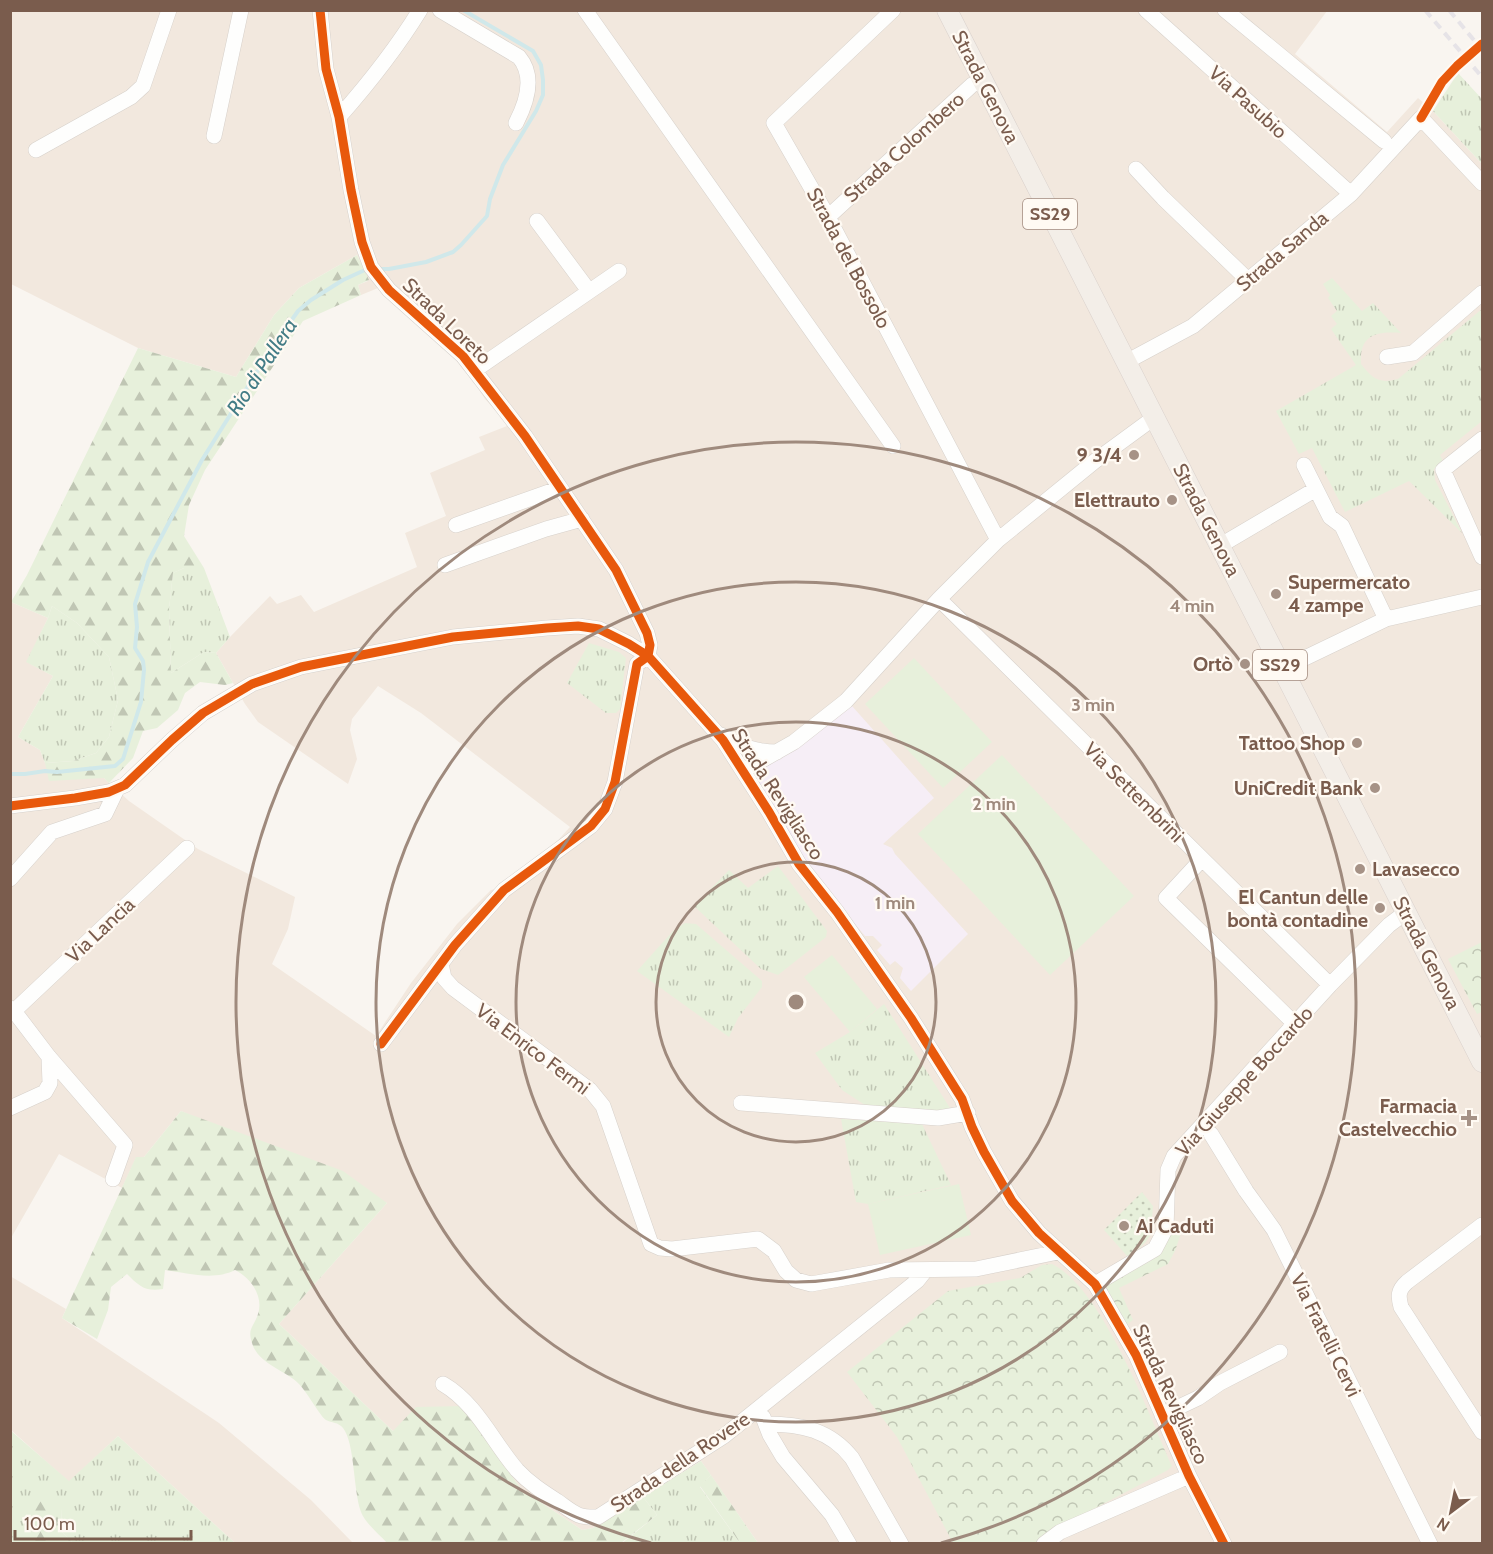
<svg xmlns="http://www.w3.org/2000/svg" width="1493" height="1554" font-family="Cabin,sans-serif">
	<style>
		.residential { fill: #f2e8de }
		.education { fill: #f6eef6 }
		.grass { fill: url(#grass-tufts) }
		.forest { fill: url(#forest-firs) }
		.park { fill: url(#park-crowns) }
		.garden { fill: url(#garden-dots) }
		.pitch { fill: #e7f0db }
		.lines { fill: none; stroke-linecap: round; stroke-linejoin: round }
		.stream { stroke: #d0e8ea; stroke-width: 4 }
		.minor-casing { stroke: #d7d1cb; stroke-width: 16 }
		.major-casing { stroke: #dad1cc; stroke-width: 21 }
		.minor { stroke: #fefefd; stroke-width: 15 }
		.major { stroke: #f3eee8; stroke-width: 20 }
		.rail { stroke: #e6e3e7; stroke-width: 4; stroke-dasharray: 9 6; stroke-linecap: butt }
		.cycleway-casing { stroke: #fffaf3; stroke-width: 13 }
		.cycleway { stroke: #e8590c; stroke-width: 9 }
		.ring { fill: none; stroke: #9f8a7d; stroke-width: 3 }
		.poi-dot { fill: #a69286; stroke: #fffaf3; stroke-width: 2 }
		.labels { text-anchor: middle; stroke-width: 4.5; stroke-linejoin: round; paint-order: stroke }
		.shield { fill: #fffaf3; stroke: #a28b7f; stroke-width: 1.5 }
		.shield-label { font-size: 18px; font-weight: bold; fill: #7a5c4d }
		.street-label { font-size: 20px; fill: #7a5c4d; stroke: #fffaf3 }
		.poi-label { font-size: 20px; font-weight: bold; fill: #7a5c4d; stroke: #fffaf3; text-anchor: end }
		.water-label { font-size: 21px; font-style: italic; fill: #437c86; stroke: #fffaf3 }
		.centre { fill: #9f8a7d; stroke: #fffaf3; stroke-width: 3 }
		.ring-label { font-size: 18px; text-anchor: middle; font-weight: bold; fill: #9f8a7d; stroke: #fffaf3; stroke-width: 4.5; stroke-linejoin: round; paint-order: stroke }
	</style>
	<defs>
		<pattern id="grass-tufts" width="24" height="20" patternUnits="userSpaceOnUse" patternTransform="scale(1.5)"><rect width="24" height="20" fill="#e7f0db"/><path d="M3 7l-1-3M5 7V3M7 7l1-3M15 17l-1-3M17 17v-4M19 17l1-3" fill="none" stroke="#c0c6b4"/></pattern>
		<pattern id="forest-firs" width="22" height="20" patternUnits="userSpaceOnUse" patternTransform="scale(1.5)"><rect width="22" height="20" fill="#e7f0db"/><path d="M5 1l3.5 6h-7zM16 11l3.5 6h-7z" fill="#c0c6b4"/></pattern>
		<pattern id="park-crowns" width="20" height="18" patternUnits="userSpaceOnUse" patternTransform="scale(1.5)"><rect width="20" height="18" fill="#e7f0db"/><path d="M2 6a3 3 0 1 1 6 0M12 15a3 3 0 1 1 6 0" fill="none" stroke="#c0c6b4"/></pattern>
		<pattern id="garden-dots" width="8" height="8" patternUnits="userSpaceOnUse" patternTransform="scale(1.5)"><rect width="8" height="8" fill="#e7f0db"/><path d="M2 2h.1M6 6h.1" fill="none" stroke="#c0c6b4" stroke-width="1.8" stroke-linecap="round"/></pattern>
	</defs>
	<rect width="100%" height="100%" fill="#f9f5f0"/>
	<path class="residential" d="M11,11H1327L1295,54L1387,132L1418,98L1433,111L1482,164V1543H758L701,1461L593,1528L582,1530L521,1489L463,1406L393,1431L279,1324L387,1203L181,1111L144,1157L136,1158L122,1188L59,1154L11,1238V602L48,618L27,662L53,676L18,737L40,750L45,763L104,778L129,801L198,849L295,897L288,929L272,964L376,1036L411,983L457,924L491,890L496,889L550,849L570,827L421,713L378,686L352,719L350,730L357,759L348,784L258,722L245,704L216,653L230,637L270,596L277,604L301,595L314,612L417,567L405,533L446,516L430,473L485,450L479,437L507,426L499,414L485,399L460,360L378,288L361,295L358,285L368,281L357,255L299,288L274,315L236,377L138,348L11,284Z
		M10,1276L66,1309L62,1318L219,1423L311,1500L353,1543H235L118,1436L69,1482L11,1430Z"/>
	<path class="education" d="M852,706L934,798L883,844L892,848L895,854L968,934L911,991L900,978L903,968L895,961L890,965L877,950L882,945L873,936H865L813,873L751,776L811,738Z"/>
	<path class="grass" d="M1458,73L1482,99V164L1433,111Z
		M1332,278L1362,311L1373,303L1401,333C1376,331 1359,335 1361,364C1373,379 1379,384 1398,379L1482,309V421L1440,455L1443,461L1434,469L1435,480L1462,533L1409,481L1345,512L1312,448L1299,454L1276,411L1356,365L1331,329L1337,324L1331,316L1337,311L1328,298L1330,295L1323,284Z
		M184,568H204L230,637L216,653L204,652L171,673L169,609L173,573Z
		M52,606L77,623L109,657L118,700L109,737L96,753L73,761L45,763L40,750L18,737L53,676L26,662L48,618Z
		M589,643L619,652L626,658L620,709L616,713H606L567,683Z
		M778,866L827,931L826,937L778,975L761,969L694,906L729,870L748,888Z
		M685,923L696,924L762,981V987L738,1018L729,1037L637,971L673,931Z
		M884,1004L950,1108L948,1112L868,1107L842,1090L815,1053L850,1032Z
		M841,1119L922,1124L951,1185L868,1204L856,1202Z
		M10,1430L69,1481L118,1436L235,1543H73L62,1532L61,1508L28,1543H11Z
		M701,1461L711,1475L700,1487L740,1543L621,1544L657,1515L643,1497Z"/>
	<path class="forest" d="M357,255L369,280L358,285L361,295L303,321L205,470L189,505L184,536L204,568H184L173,573L169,609L171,673L204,652L216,653L233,683L225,685L200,682L185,693L178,710L157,728L143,731L133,758L109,783L104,778L49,781L45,763L73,761L96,753L109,737L118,700L109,657L77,623L52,606L48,618L11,602L27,575L138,348L236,377L274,315L299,288Z
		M181,1111L343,1171L387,1203L279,1324L393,1431L416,1407L463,1406L521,1489L582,1530L593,1528L643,1497L657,1515L621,1543H387C379,1534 365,1523 361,1512C353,1490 355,1443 343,1428C338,1422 332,1423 326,1420C320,1416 307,1392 299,1384C285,1370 258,1364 252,1343C247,1328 254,1327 258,1314C264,1296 250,1277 235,1270C214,1281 187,1273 165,1270L163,1289C145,1292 139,1286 127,1274L111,1287L108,1310L97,1339L62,1318L136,1157H144Z
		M711,1475L758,1543H740L700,1486Z
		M49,1495L61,1508L62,1532L73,1543H28L29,1517L35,1497Z"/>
	<path class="park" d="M1482,942V1012L1477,1014L1448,959Z
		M1168,1231L1181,1233L1175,1251L1168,1264L1119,1288L1133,1320L1124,1327L1102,1287Z
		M1052,1264C1103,1289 1148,1413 1172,1466L1168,1470L1057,1528L1036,1543H953L897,1437L847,1372L948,1291L1020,1278L1042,1265Z"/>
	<path class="garden" d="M1142,1192L1153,1206L1151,1234L1145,1243L1128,1257L1104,1230Z"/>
	<path class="pitch" d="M914,658L992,742L943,788L865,704Z
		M1002,755L1134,896L1050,975L918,834Z
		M832,955L877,1009L850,1032L804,977Z
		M959,1184L971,1235L880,1255L868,1204Z"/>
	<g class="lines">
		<path class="stream" d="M378,269H389L426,262L453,252L461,245L487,216L490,199L503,165L536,111L543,95V80L541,65L533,51L463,10
			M10,774H25L45,771L57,772L115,766L123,759L141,702L144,670L143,661L135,648L137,627L135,604L148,562L202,460L270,351L298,311L311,300L343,280L367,269"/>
		<g class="minor-casing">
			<path id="minor" d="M320,10L326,69L339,117L351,190L362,242L371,267L389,290L463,356L525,436L616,570L647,633L650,645L648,656
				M440,10L519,57C535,76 527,102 516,123
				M585,10L893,446
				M893,10L774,123L828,217L998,540
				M1146,10L1351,194
				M1225,10L1384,141
				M339,117C369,83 396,49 420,10
				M214,136L241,10
				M36,150L131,97L143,86L169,10
				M1136,169L1163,198L1248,280
				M828,217L972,85L982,80
				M537,221L589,291
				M1387,357L1413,353L1482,293
				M1126,362L1193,326L1351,194L1421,118L1482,183
				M475,370L619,271
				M1482,439L1443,470L1482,557
				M1304,465L1330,517L1342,526L1386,619
				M456,525L560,488
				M1221,545L1316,489
				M445,565L546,529L582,519
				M939,599L1330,985
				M1282,669L1386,619L1482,597
				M721,735C740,746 755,752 777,752
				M743,771L794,742L846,701L939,599L998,540L1095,461L1155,417
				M10,806L75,798L109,792L125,785L172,740L203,713L252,684L301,667L453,637L547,628L578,626L599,629L629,644L648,656L723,740L769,812L799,864L837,912L911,1018L962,1099L972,1127L984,1152L1012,1201L1039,1233L1095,1284L1136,1355L1189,1476L1224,1544
				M1202,859L1166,898L1295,1024
				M10,879L52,832L105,814L117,789
				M441,964L444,978L453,988L590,1090L603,1106L651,1244L660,1248L672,1249L758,1239L774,1251L786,1271L796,1280L811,1284L889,1270L976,1269L1058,1252
				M10,1008L14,1011L187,848
				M14,1011L49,1057L125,1145L113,1179
				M381,1044L455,945L504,890L591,826L605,809L615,782L637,664L648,656
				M741,1103L938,1118L968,1113
				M10,1108L45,1092L50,1083L49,1057
				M1211,1134L1246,1191L1274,1230L1430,1544
				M1482,1225L1407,1282C1398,1290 1398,1296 1401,1307L1482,1432
				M1095,1284L1155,1249L1166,1228L1168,1170L1174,1156L1330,985L1389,925L1405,913
				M443,1384C476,1403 493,1442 517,1470C529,1483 543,1492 557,1501C574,1513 577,1518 598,1517L724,1436L917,1281L925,1271
				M1162,1415L1198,1398L1220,1383L1280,1352
				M763,1417L770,1435L783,1457L832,1515L849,1544
				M767,1424C801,1424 830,1430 852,1458L901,1544
				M1044,1544L1060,1532L1189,1476"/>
		</g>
		<g class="major-casing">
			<path id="major" d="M947,10C1126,361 1304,711 1482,1062"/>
		</g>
		<use href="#minor" class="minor"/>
		<use href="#major" class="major"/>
		<path class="rail" d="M1425,10L1482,77
			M1449,10L1482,50"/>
		<g class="cycleway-casing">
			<path id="cycleway" d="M320,10L326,69L339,117L351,190L362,242L371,267L389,290L463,356L525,436L616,570L647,633L650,645L648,656
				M1421,118L1442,82L1457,66L1482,44
				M10,806L75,798L109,792L125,785L172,740L203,713L252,684L301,667L453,637L547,628L578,626L599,629L629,644L648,656L723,740L769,812L799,864L837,912L911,1018L962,1099L972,1127L984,1152L1012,1201L1039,1233L1095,1284L1136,1355L1189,1476L1224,1544
				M381,1044L455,945L504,890L591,826L605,809L615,782L637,664L648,656"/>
		</g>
		<use href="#cycleway" class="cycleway"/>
	</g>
	<g class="ring">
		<circle cx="796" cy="1002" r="140"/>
		<circle cx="796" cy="1002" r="280"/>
		<circle cx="796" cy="1002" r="420"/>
		<path d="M651 1543A560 560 0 1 1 941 1543"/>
	</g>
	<g class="poi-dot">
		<circle cx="1134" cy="455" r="6"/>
		<circle cx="1172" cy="500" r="6"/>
		<circle cx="1276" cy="594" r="6"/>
		<circle cx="1245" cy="664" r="6"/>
		<circle cx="1357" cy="743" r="6"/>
		<circle cx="1375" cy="788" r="6"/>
		<circle cx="1360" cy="869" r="6"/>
		<circle cx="1380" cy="908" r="6"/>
		<path d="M1466 1109h6v6h6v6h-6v6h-6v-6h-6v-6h6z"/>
		<circle cx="1124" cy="1226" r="6"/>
	</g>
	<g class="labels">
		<g class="shield">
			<rect x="1023" y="199" width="54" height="30" rx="4.5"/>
			<rect x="1253" y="650" width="54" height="30" rx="4.5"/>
		</g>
		<g class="shield-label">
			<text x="1050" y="220">SS29</text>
			<text x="1280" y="671">SS29</text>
		</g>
		<g class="street-label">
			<text transform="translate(986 87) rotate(63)" y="7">Strada Genova</text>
			<text transform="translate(1248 102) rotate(42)" y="7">Via Pasubio</text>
			<text transform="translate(904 147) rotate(-42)" y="7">Strada Colombero</text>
			<text transform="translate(1282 251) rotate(-40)" y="7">Strada Sanda</text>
			<text transform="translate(849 258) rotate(62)" y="7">Strada del Bossolo</text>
			<text transform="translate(447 321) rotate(44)" y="7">Strada Loreto</text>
			<text transform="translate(1207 520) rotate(63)" y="7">Strada Genova</text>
			<text transform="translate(1134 792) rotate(45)" y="7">Via Settembrini</text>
			<text transform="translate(778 794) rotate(57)" y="7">Strada Revigliasco</text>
			<text transform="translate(100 930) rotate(-43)" y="7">Via Lancia</text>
			<text transform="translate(1427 953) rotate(63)" y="7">Strada Genova</text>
			<text transform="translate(533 1049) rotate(37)" y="7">Via Enrico Fermi</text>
			<text transform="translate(1244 1081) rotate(-48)" y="7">Via Giuseppe Boccardo</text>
			<text transform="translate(1326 1335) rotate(64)" y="7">Via Fratelli Cervi</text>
			<text transform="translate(1171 1394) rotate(65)" y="7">Strada Revigliasco</text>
			<text transform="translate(680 1462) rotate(-34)" y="7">Strada della Rovere</text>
		</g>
		<g class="poi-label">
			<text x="1122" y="462">9 3/4</text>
			<text x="1160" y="507">Elettrauto</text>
			<text x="1288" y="589" text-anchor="start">Supermercato<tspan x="1288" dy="23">4 zampe</tspan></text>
			<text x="1233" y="671">Ortò</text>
			<text x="1345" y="750">Tattoo Shop</text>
			<text x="1363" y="795">UniCredit Bank</text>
			<text x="1372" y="876" text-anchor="start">Lavasecco</text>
			<text x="1368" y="904">El Cantun delle<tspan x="1368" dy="23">bontà contadine</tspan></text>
			<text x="1457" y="1113">Farmacia<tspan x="1457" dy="23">Castelvecchio</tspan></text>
			<text x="1136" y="1233" text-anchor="start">Ai Caduti</text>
		</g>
		<g class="water-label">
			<text transform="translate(262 367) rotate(-57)" y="7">Rio di Pallera</text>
		</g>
	</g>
	<circle cx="796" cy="1002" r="9" class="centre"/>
	<g class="ring-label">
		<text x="1192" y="612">4 min</text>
		<text x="1093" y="711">3 min</text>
		<text x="994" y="810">2 min</text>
		<text x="895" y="909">1 min</text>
	</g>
	<rect width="1493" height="1554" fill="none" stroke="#7a5c4d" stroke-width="24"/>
	<g transform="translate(1451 1512) rotate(212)" stroke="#fffaf3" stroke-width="4.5" paint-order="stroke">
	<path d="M0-4.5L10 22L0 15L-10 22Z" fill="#7a5c4d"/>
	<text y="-9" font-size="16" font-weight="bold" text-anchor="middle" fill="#7a5c4d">N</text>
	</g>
	<path d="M15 1530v9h176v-9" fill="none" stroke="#7a5c4d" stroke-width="3"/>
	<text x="24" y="1530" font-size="18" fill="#7a5c4d" stroke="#fffaf3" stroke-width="4.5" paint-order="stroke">100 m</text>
</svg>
